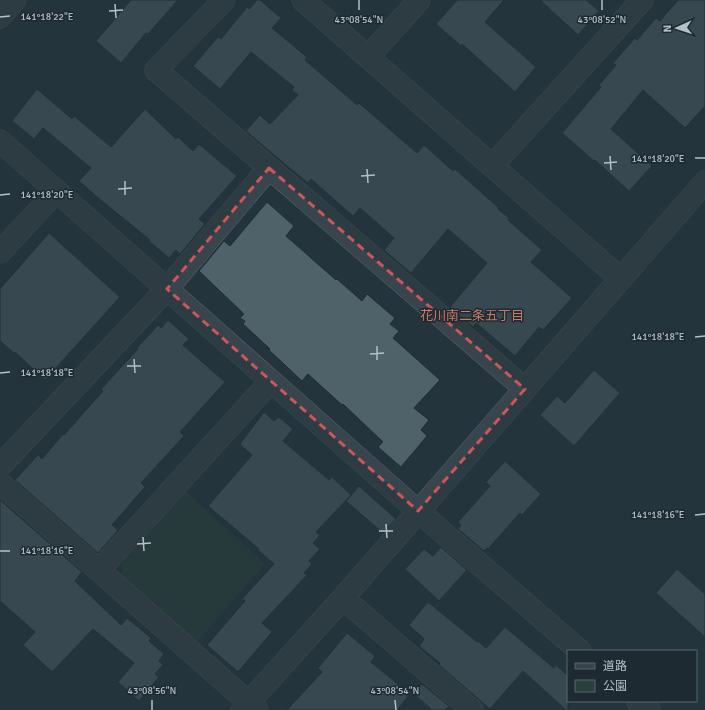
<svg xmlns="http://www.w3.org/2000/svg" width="705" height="710" font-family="Signika,'Noto Sans JP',sans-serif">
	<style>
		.green { fill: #29413c }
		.building { fill: #4f6169; stroke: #1f2c33 }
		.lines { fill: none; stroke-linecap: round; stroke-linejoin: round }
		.minor-casing { stroke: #56636a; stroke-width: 23 }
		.minor { stroke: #38454c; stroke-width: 22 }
		.marked { fill: none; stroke: #cc5658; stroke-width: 3; stroke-dasharray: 8 5; stroke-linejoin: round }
		.ticks { fill: none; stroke: #b4c0c7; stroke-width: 1.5 }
		.labels { text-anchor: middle; stroke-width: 3; stroke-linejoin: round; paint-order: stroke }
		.neighbourhood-label { font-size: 13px; fill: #d07a66; stroke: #1d2a31 }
		.ticks-label { font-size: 10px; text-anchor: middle; fill: #b4c0c7; stroke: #1d2a31; stroke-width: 3; stroke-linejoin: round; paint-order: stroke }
	</style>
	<rect width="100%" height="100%" fill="#24343c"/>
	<path class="green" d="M185,491L265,564L196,643L122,582V564Z"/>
	<path class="building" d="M131,0H178L148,34L146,33L121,63L96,41Z
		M257,0H260L281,18L272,28L307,57L305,60L357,105L359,103L417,153L424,145L453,171L455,169L499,208L498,209L509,218L508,220L542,250L531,262L572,298L543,330L539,327L515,356L476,323L473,327L450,307L487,263L448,229L411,273L384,250L394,238L360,208L353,216L311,179L308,183L280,160L246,131L260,115L270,124L298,95L292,90L294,87L251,52L220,89L193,66L218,37L221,39L247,7L249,9Z
		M457,0H504L485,22L536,67L515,92L462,44L461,46L436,24Z
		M540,0H586L599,11L578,35Z
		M678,0H705V106L685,128L643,90L611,129L652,166L629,191L595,160L594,161L562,133L601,87L599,85L616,65L613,63L635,38L637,40L656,18L660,21Z
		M37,89L72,119L74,116L111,147L145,109L176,139L178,137L193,151L199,144L237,176L199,219L205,224L180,254L176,250L169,258L149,241L150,240L97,197L79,181L91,168L43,128L34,139L12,121Z
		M267,202L294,226L286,236L336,280L337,279L362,301L367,294L395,318L390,324L399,331L393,338L440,380L414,408L429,420L421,430L427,436L401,467L378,447L383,442L343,404L342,405L308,374L302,381L269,350L270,349L243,324L245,321L240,318L244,314L199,271L224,241L230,246Z
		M49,233L120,297L45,380L15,352L14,353L0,341V289Z
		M168,320L189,339L183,345L225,382L180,432L184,436L141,483L145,487L112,525L118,530L98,553L15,480L38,455L42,459L63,434L64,435L103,391L101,389L138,349L137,348L158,325L161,328Z
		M594,370L620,393L574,446L540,415L557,396L565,403Z
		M264,412L274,421L279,417L293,429L283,441L329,480L332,477L351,495L316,532L320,535L313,543L320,549L309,561L312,564L304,573L307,575L262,623L272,632L238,672L207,645L245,601L242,599L274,564L258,550L259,549L208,506L252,455L240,444Z
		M505,461L541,494L522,515L520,513L488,549L487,548L484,551L458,529L461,525L458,522L490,486L486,482Z
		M359,486L396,519L383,533L346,501Z
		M0,500L82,572L75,581L121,625L127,618L151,638L149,641L164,654L159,661L163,665L155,674L159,677L139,701L118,682L134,663L93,629L52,672L23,645L35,632L0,601Z
		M441,547L467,570L439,601L405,569L424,549L433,556Z
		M677,569L705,594V637L656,593Z
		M428,602L477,642L478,641L486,648L505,627L554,668L556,665L568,676V710H566L523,671L490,709L439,665L440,663L419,646L424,639L409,625Z
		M347,633L375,656L371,662L410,694L397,710H287L322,672L318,668Z
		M422,684L449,706L445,710H432L414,694Z"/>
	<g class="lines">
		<g class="minor-casing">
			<path id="minor" d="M224,0L156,70L525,389
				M303,0L621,279
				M0,17L15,0
				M368,57L419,0
				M0,141L418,511L580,651
				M492,166L642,0
				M0,252L57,191
				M0,466L167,289L269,168
				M0,483L257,710
				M99,570L271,381
				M343,598L472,710
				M638,701L649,710
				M242,710L343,598L705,182"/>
		</g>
		<use href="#minor" class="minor"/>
	</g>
	<path d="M0 0H705V710H0ZM269,168L525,389L418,511L167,289Z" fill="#24343c" fill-opacity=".55" fill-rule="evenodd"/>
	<path class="marked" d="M269,168L525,389L418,511L167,289Z"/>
	<path class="ticks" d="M359,0V10M602,0V10M115,4L116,18M109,11L123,10M0,17L10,16M610,156L611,170M695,158H705M604,163L617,162M367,169L368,183M361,176L375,175M125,181V195M118,189L132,188M0,195L10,194M695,337L705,336M377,346V360M370,354L384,353M134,359L135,373M127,366H141M0,373L10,372M695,515L705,514M386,524L387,538M379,531H393M143,537L144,551M137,544L151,543M0,551H10M152,700V710M395,700L396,710"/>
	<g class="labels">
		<g class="neighbourhood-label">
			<text x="472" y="320">花川南二条五丁目</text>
		</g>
	</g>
	<g class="ticks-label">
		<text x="47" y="20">141°18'22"E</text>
		<text x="359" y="23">43°08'54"N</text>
		<text x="602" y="23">43°08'52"N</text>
		<text x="658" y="162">141°18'20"E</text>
		<text x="47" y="198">141°18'20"E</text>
		<text x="658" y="340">141°18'18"E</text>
		<text x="47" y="376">141°18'18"E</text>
		<text x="658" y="518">141°18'16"E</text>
		<text x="47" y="554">141°18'16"E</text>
		<text x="152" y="694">43°08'56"N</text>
		<text x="395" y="694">43°08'54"N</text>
	</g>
	<rect x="567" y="650" width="130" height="52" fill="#1d2a31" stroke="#59666d"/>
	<rect x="575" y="663" width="20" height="6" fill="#38454c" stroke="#59666d"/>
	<text x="603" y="670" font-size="12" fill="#b4c0c7">道路</text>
	<rect x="575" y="680" width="20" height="12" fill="#29413c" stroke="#59666d"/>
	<text x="603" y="690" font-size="12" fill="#b4c0c7">公園</text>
	<g transform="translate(677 28) rotate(267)" stroke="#1d2a31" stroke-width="3" paint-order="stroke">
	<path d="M0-3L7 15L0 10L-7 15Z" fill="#b4c0c7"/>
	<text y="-6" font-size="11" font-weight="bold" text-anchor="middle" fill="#b4c0c7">N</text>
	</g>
</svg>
